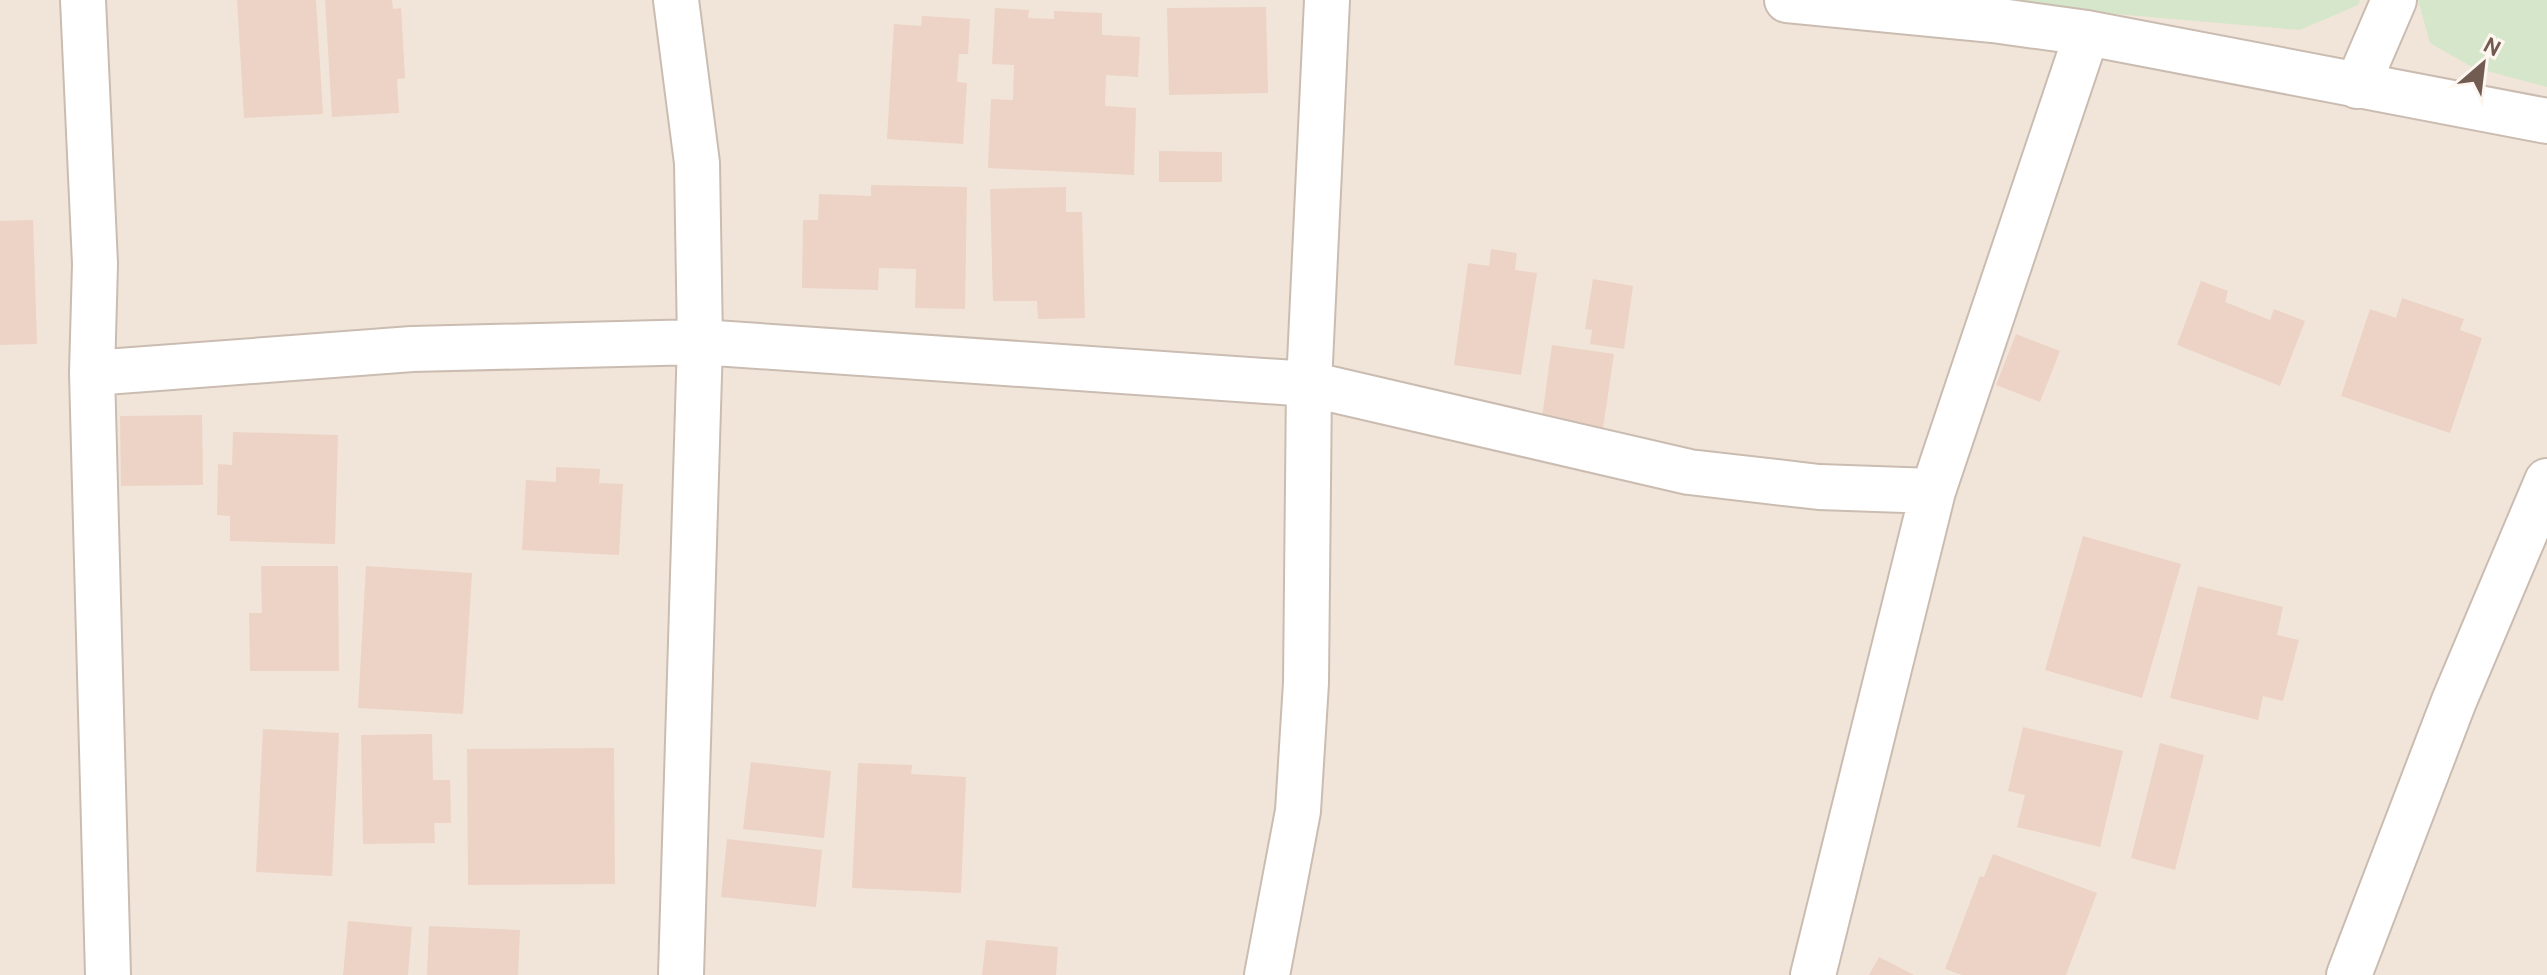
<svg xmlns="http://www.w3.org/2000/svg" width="2547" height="975" font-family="Cabin,sans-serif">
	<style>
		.residential { fill: #f1e5d9 }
		.green { fill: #d6e6ca }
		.building { fill: #ecd3c5 }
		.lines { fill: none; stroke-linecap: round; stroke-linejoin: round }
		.minor-casing { stroke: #cbbcb1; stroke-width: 48 }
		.minor { stroke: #fff; stroke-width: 44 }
	</style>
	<rect width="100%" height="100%" fill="#faf3ea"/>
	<path class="residential" d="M0,0H2547V975H0Z"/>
	<path class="green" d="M1953,0H2360L2358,5L2300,30Z
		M2418,0H2547V87L2472,67L2430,43Z"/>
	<path class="building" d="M237,0H316L323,114L244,118Z
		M325,0H392L393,9L401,8L405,78L397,79L399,113L332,117Z
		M1266,7L1268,93L1169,95L1167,8Z
		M995,8L1029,10L1028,18L1054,19V11L1102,13V35L1140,37L1138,77L1106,75L1105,106L1136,108L1134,175L988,168L991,99L1013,100L1014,65L992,64Z
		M922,16L970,19L968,54H959L957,82L967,83L963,144L887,139L894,24L921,26Z
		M1159,151L1222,152V182H1159Z
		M871,185L967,187L965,309L915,308L916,269L879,268L878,290L802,288L803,220H818L819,194L871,196Z
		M1066,187V212H1082L1085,318L1038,319L1037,301H993L990,189Z
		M33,220L37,344L0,345V221Z
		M1491,249L1517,253L1515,270L1537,273L1521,375L1454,365L1468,263L1489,266Z
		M1593,279L1633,286L1624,349L1590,344L1592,330L1585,329Z
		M2201,281L2228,291L2225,302L2270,320L2274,309L2305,321L2280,386L2177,345Z
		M2402,298L2464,319L2460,330L2482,338L2450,433L2341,396L2370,309L2396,318Z
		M2016,334L2060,351L2040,402L1996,385Z
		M1552,345L1614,354L1602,435L1541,425Z
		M202,415L203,485L121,486L120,416Z
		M233,432L338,435L335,544L230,541V516L217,515L218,464L232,465Z
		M556,467L600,469L599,483L623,484L619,555L522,550L526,480L556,482Z
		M2083,536L2181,564L2142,698L2045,670Z
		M261,566H338L339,671H250L249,613H262Z
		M366,566L472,573L463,714L358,708Z
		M2198,586L2283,607L2277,635L2299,640L2283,701L2263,696L2258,720L2170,698Z
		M2023,727L2123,751L2100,847L2017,827L2025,795L2008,791Z
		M263,729L339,733L332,876L256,872Z
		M432,734L433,780H450L451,823H434L435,843L363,844L361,735Z
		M2160,743L2204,755L2175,870L2131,858Z
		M614,748L615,884L468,885L467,749Z
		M751,762L831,771L824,838L743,829Z
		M858,763L912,765L911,774L966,777L961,893L852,888Z
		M727,839L822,850L816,907L721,897Z
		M1993,854L2097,893L2066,975H1962L1945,969L1980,876L1984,877Z
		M348,921L412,927L408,975H343Z
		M429,926L520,930L518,975H427Z
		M986,940L1058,947L1056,975H982Z
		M1879,957L1914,975H1869Z"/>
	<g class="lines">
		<g class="minor-casing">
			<path id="minor" d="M83,0L95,264L92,373L108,975
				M676,0L697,163L700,342L681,975
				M1787,0L1993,20L2087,33L2547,121
				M2357,86L2394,0
				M92,373L412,349L700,342L1309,384L1689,472L1819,487L1933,491
				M1267,975L1298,811L1306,683L1309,384L1327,0
				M1813,975L1933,491L2087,33
				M2349,975L2454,701L2547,481"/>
		</g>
		<use href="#minor" class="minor"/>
	</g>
	<g transform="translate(2483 64) rotate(28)" stroke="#fdf7f0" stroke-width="6" paint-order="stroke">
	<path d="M0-6L14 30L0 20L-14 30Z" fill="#725b50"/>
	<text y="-12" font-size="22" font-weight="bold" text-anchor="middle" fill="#725b50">N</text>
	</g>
</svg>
